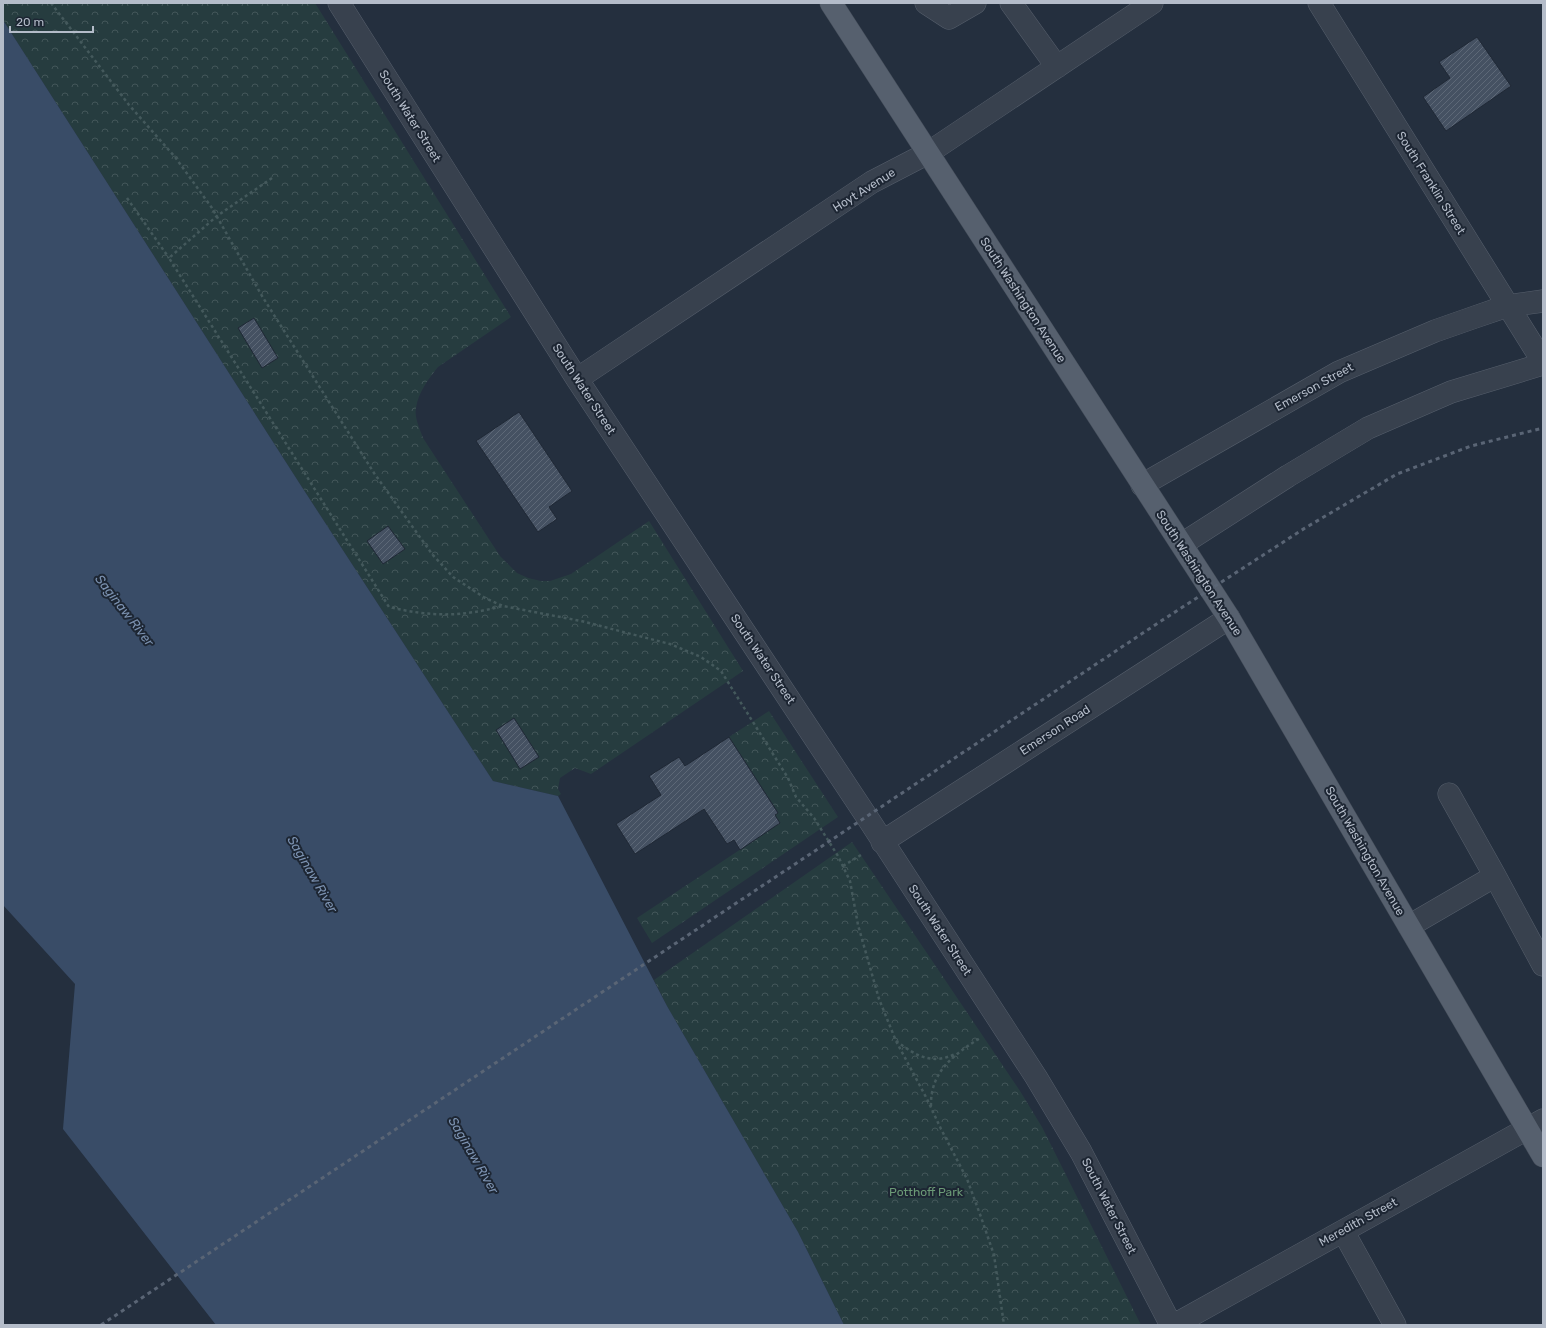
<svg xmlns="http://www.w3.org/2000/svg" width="1546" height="1328" font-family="Rubik,sans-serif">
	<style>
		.park { fill: url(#park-crowns) }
		.water { fill: #394c67 }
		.building { fill: url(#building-hatch); stroke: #1f2835 }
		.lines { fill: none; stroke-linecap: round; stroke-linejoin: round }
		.minor-casing { stroke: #565f6c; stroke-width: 23 }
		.major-casing { stroke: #414a57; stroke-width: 23 }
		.path { stroke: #44595c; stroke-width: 2.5; stroke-dasharray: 3 3; stroke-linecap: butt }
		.minor { stroke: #38414e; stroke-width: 22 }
		.major { stroke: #56606e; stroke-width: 22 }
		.rail { stroke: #5a6575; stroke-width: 3; stroke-dasharray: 4 4; stroke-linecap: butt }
		.labels { text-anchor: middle; stroke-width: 4; stroke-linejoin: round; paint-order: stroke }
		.street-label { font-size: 12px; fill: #b4bcc9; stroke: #1d2633 }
		.park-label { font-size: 12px; fill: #6b9a76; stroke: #1d2633 }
		.water-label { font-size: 13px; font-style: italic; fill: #7c92b1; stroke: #1d2633 }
	</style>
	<defs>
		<pattern id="park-crowns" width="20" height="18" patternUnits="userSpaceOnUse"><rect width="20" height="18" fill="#263c3f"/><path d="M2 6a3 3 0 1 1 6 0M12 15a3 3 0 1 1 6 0" fill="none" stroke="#435659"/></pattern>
		<pattern id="building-hatch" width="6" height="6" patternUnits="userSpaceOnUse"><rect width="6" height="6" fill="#455162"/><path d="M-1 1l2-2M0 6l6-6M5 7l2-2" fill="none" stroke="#5d6877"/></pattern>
	</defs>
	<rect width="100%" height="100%" fill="#242f3e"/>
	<path class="park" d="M3,3H315L511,317L438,367C429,378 418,393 416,408C414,417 420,429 423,438L500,556L517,573L528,578L541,581H550L571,574L649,521L743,671L591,774L575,768L560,778L558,789L561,794L558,796L493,781L298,481L3,20Z
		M769,711L838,817L652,943L637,918L780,823L775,815L778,812L729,737Z
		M852,842L1020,1091L1042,1127L1141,1325H844L798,1232L667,1006L654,980Z"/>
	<path class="water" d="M3,20L298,481L493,781L558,796L667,1006L798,1232L844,1325H216L63,1129L75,984L3,905Z"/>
	<path class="building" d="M1477,37L1511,86L1446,131L1423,97L1450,78L1439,62Z
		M254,318L278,358L262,368L238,328Z
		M519,412L572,491L549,507L557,519L538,532L476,441Z
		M388,526L405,549L383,564L367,541Z
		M514,718L539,757L520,769L496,730Z
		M729,737L778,813L775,815L780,823L740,850L734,840L727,844L704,809L635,854L616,824L661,795L649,776L679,757L685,766Z"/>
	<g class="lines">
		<g class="minor-casing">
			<path id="minor" d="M339,3L577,379L867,817L1036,1077L1081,1152L1171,1325
				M926,3L949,18L975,3
				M1011,3L1057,67
				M1319,3L1543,362
				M577,379L872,182L928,153L1152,3
				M1142,485L1339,372L1435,331L1475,317L1507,306L1543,301
				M1182,544L1288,476L1368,428L1451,392L1543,364
				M1449,794L1495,876
				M882,842L1229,618
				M1409,926L1495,876L1543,965
				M1343,1231L1395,1325
				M1174,1325L1543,1120"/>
		</g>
		<g class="major-casing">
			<path id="major" d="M831,3L1229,618L1543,1156"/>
		</g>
		<path class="path" d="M51,3L129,105L175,157L212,208L262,296L374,473L432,554L453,577L485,598L503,606L581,621L670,644L701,657L721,671L788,778L796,797L814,818L838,856L850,881L858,925L879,999L896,1041L927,1099L941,1129L967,1179L981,1217L994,1255L1004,1325
			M272,178L217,216L169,258L389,607C432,617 460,617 503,606
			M127,198L169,258
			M843,866L861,855
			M896,1041C916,1056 932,1065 955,1054
			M931,1106C930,1071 955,1054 980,1038"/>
		<use href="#minor" class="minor"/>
		<use href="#major" class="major"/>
		<path class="rail" d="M101,1325L1158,623L1305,528L1397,474L1471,446L1543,428"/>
	</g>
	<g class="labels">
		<g class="street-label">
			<text transform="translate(410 116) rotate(58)" y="4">South Water Street</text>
			<text transform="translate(1431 183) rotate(58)" y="4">South Franklin Street</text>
			<text transform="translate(864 190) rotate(-32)" y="4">Hoyt Avenue</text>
			<text transform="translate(1023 300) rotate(57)" y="4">South Washington Avenue</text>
			<text transform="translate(1314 387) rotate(-29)" y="4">Emerson Street</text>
			<text transform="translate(584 389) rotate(57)" y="4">South Water Street</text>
			<text transform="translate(1199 573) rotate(57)" y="4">South Washington Avenue</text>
			<text transform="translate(763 659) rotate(56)" y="4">South Water Street</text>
			<text transform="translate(1055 730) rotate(-33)" y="4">Emerson Road</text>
			<text transform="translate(1365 851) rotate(60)" y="4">South Washington Avenue</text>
			<text transform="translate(940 930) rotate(57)" y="4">South Water Street</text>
			<text transform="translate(1109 1206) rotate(63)" y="4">South Water Street</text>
			<text transform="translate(1358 1222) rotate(-29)" y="4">Meredith Street</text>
		</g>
		<g class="park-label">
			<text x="926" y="1196">Potthoff Park</text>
		</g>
		<g class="water-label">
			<text transform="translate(125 610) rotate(52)" y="5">Saginaw River</text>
			<text transform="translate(313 874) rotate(60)" y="5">Saginaw River</text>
			<text transform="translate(474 1155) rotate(60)" y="5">Saginaw River</text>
		</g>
	</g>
	<rect width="1546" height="1328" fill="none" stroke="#b4bcc9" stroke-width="8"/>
	<path d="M10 26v6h83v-6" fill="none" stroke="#b4bcc9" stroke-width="2"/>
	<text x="16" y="26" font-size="12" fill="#b4bcc9" stroke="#1d2633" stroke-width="3" paint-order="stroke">20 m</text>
</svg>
